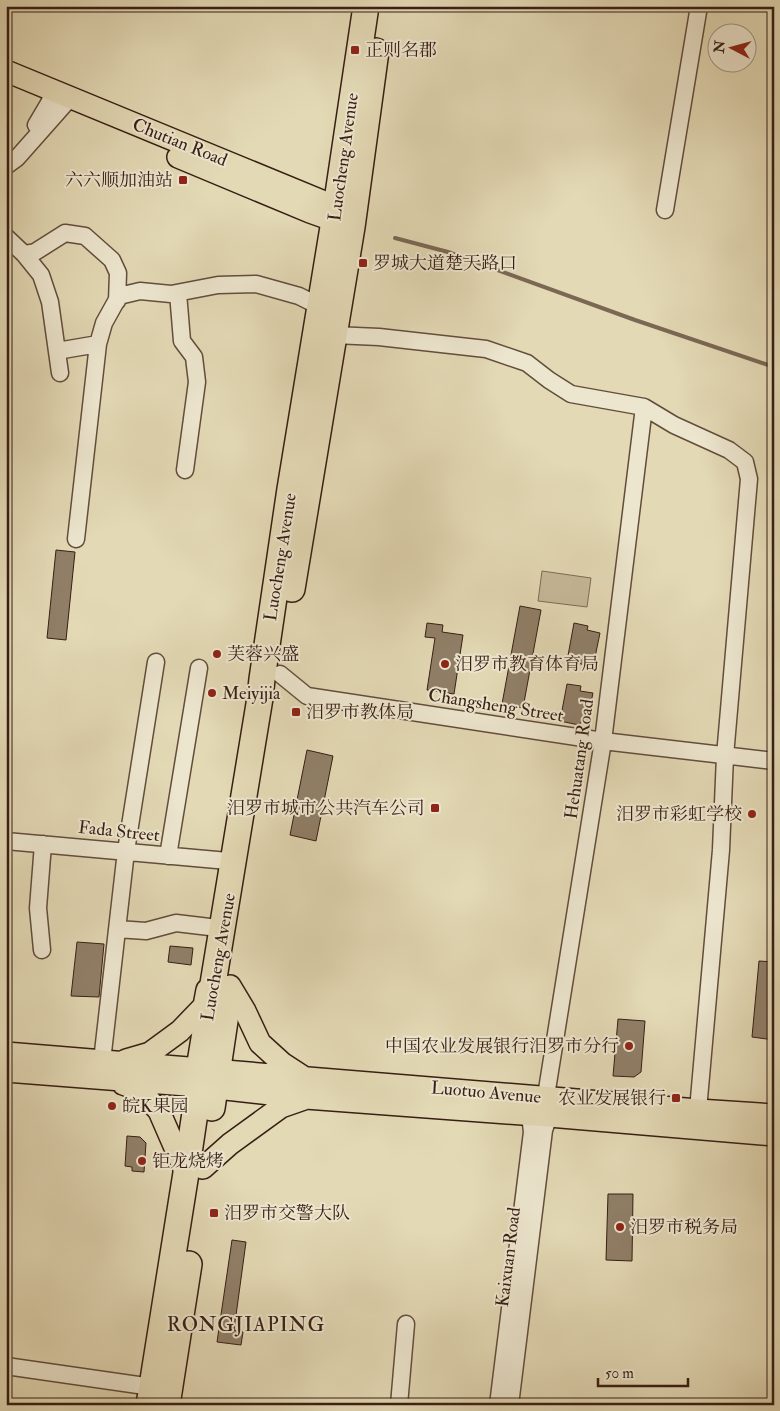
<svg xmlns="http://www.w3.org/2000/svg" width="780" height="1411" font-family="'IM FELL Double Pica','Noto Serif SC',serif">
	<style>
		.green { fill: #c6b99a; stroke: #7e6c57 }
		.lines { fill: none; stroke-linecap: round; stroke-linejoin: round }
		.stream { stroke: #7b6854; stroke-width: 4 }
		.building { fill: #907f68; stroke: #371e14 }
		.minor-casing { stroke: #624d3c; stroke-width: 19 }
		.major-casing { stroke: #371e14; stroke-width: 24 }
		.highway-casing { stroke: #371e14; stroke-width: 28 }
		.minor { stroke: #ede6cf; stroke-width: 16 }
		.major { stroke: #e3d9b5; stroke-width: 21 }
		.highway { stroke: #e3d9b5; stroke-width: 25 }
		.poi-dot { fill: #8f2418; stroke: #ede6cf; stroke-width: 2 }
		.labels { text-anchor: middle; stroke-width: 4; stroke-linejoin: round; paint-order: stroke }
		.poi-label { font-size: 18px; fill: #371e14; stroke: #ede6cf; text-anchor: start }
		.street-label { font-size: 18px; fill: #371e14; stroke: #ede6cf }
		.quarter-label { font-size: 20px; letter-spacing: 1px; fill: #371e14; stroke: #ede6cf }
	</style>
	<rect width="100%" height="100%" fill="#e3d9b5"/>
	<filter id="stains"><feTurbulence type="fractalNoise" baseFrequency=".004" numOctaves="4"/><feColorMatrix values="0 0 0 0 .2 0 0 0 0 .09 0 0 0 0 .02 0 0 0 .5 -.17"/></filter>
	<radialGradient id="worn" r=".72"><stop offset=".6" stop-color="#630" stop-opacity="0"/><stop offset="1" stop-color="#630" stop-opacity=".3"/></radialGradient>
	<path class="green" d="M542,571L591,578L587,607L538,601Z"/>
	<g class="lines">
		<path class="stream" d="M395,238L448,252L635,320L774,367"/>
	</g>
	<path class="building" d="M56,550L75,552L66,640L47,638Z
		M520,606L541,610L523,708L502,704Z
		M427,623L443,625L442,632L463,635L454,694L427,690L435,638L425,637Z
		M574,623L588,626L587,630L600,633L594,662L589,660L586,665L567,661Z
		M567,684L581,686L580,691L593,693L587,722L582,721L579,725L560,721Z
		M307,750L333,756L316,841L290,835Z
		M77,942L104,944L99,997L71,996Z
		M170,946L193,948L191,965L168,962Z
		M759,961L774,962V1040L752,1037Z
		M618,1019L645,1021L641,1072L634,1077L613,1076Z
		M127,1136L140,1137L146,1143L144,1172L132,1171V1167L125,1166Z
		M608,1194H633L632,1261L606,1260Z
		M232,1240L246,1242L234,1330L243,1332L241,1345L217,1342Z"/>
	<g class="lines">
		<g class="minor-casing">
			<path id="minor" d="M36,125L49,103L54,90
				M6,166L17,158L71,97
				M665,210L699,6
				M6,237L24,254L35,252L65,233L85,236L112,260L118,273L117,301
				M24,254L41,275L50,302L60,373
				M178,293L182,341L194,357L197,382L185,470
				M334,335L379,337L486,349L527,363L549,380L571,394L644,407L674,425L729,450L745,462L749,479L725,756L721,850L698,1110
				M57,351L98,344
				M76,539L98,344L104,323L119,296L140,291L171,294L218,285L256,284L299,296L311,302L319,308
				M280,674L307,696L603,741L774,761
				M6,841L228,861
				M168,856L199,668
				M117,929L146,931L176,923L218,928
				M42,950L38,908L43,844
				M102,1061L126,851L156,662
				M6,1366L152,1387
				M399,1405L406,1324
				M498,1405L532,1132L530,1115L538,1106
				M510,1405L544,1130L549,1116L546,1096L603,741L644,407"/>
		</g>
		<g class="major-casing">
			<path id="major" d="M6,71L351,213
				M178,157L310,212L341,223
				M230,986L245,1011L260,1043L282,1063L302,1076
				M6,1053L698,1110L774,1115
				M126,1060L150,1053L180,1031L204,1006L207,990
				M6,1071L199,1086L306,1098L549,1116L774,1135
				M123,1084L140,1090L159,1111L186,1173
				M203,1168L230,1144L281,1107L304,1099"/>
		</g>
		<g class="highway-casing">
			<path id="highway" d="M292,589L352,227L376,51
				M212,1108L229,994
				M149,1405L186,1173L199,1086V1069L260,698L262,679L290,489L334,221L366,6
				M167,1405L189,1264"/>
		</g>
		<use href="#minor" class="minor"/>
		<use href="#major" class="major"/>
		<use href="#highway" class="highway"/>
	</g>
	<g class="poi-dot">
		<rect x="350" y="45" width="10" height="10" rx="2.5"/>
		<rect x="178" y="175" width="10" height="10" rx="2.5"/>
		<rect x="358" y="258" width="10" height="10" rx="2.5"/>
		<circle cx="217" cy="654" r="5"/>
		<circle cx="445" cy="664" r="5"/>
		<circle cx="212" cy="693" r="5"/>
		<rect x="291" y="707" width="10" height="10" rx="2.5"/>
		<rect x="430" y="803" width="10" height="10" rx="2.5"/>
		<circle cx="752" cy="814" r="5"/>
		<circle cx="629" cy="1046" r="5"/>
		<rect x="671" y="1093" width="10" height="10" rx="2.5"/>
		<circle cx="112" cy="1106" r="5"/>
		<circle cx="142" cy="1161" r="5"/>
		<rect x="209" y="1208" width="10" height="10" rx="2.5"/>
		<circle cx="620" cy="1227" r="5"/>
	</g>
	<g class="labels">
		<g class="poi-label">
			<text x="365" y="56">正则名郡</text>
			<text x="173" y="186" text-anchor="end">六六顺加油站</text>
			<text x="373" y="269">罗城大道楚天路口</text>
			<text x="227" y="660">芙蓉兴盛</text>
			<text x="455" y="670">汨罗市教育体育局</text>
			<text x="222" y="699">Meiyijia</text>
			<text x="306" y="718">汨罗市教体局</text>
			<text x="425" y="814" text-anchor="end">汨罗市城市公共汽车公司</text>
			<text x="742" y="820" text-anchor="end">汨罗市彩虹学校</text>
			<text x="619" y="1052" text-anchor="end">中国农业发展银行汨罗市分行</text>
			<text x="666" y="1104" text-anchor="end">农业发展银行</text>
			<text x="122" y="1112">皖K果园</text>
			<text x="152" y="1167">钜龙烧烤</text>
			<text x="224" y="1219">汨罗市交警大队</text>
			<text x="630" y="1233">汨罗市税务局</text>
		</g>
		<g class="street-label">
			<text transform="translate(180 142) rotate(22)" y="6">Chutian Road</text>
			<text transform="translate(343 157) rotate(-82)" y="6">Luocheng Avenue</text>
			<text transform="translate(280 557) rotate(-81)" y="6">Luocheng Avenue</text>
			<text transform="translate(496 705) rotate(9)" y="6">Changsheng Street</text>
			<text transform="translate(579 759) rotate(-82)" y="6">Hehuatang Road</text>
			<text transform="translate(119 831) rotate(6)" y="6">Fada Street</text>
			<text transform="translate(218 957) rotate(-80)" y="6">Luocheng Avenue</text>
			<text transform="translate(486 1092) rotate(5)" y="6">Luotuo Avenue</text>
			<text transform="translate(508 1257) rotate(-83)" y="6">Kaixuan Road</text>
		</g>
		<g class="quarter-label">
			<text x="246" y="1331">RONGJIAPING</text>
		</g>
	</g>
	<rect width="780" height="1411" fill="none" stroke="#e3d9b5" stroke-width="25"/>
	<rect x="8" y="8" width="765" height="1396" fill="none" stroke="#371e14" stroke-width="2.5"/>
	<rect x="12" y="12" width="755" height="1386" fill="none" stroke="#371e14"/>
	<g transform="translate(732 48) rotate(276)"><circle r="24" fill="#ede6cf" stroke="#a49684"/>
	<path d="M0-4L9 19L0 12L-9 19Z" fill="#8f2418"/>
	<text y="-8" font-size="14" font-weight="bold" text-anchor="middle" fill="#371e14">N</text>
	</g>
	<path d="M598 1378v8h90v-8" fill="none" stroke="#371e14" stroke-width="2.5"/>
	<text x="605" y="1378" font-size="15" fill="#371e14" stroke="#ede6cf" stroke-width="4" paint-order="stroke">50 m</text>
	<rect width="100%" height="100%" filter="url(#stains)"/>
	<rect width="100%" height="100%" fill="url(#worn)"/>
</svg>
